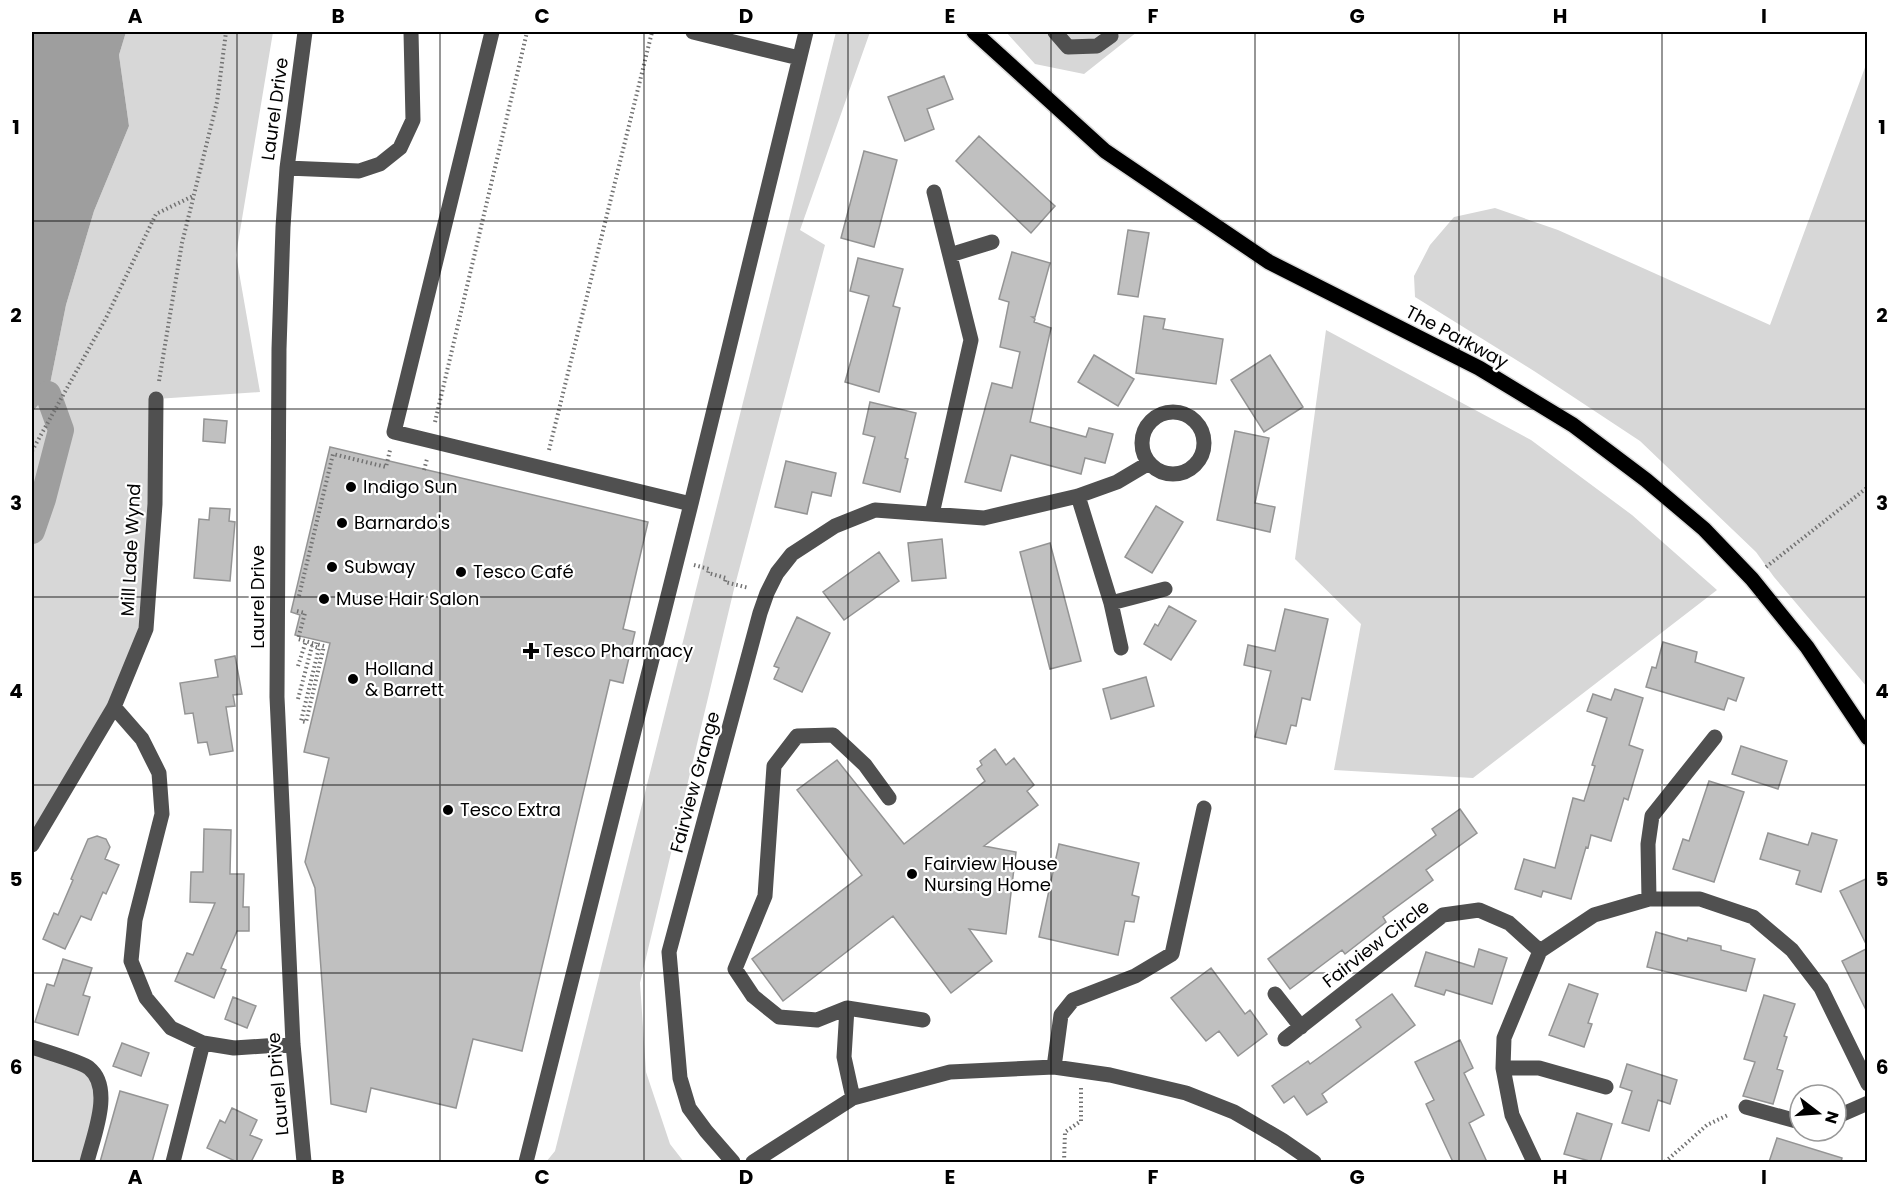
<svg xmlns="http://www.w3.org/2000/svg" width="1899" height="1194" font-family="Poppins,sans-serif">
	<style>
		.green { fill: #d7d7d7 }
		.water { fill: #9e9e9e }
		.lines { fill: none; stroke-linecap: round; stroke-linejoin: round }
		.canal { stroke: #9e9e9e; stroke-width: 26 }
		.building { fill: #c0c0c0; stroke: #949494; stroke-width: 1.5 }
		.major-casing { stroke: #dbdbdb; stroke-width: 18 }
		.path { stroke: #727272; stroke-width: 4; stroke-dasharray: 1.5 3; stroke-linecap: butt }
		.minor { stroke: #505050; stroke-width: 15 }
		.major { stroke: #000; stroke-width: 15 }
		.grid { fill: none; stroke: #000; stroke-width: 1.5; stroke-opacity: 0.55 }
		.poi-dot { fill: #000; stroke: #fff; stroke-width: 2 }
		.labels { text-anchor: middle; stroke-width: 4.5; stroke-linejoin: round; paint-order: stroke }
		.street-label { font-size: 18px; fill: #000; stroke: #fff }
		.poi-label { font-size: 18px; fill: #000; stroke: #fff; text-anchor: start }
		.neatline { fill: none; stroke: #000; stroke-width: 2 }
		.grid-label { font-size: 20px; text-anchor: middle; font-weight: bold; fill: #000 }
	</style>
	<rect width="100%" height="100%" fill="#fff"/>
	<path class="green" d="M126,32H273L236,255L260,392L156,399L146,629L114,707L32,845V412L48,394L66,305L94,211L129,126L119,55Z
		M836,32H870L800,230L825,245L734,589L640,983L646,1072L670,1144L684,1162H546L555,1151Z
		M1006,32H1137L1084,74L1035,64Z
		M1867,62L1868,687H1867L1774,577L1756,552L1640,441L1534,371L1415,297L1414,276L1430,245L1454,217L1495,208L1558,230L1770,325Z
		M1326,330L1531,440L1632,515L1717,590L1473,778L1334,770L1361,624L1295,559Z
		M32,1047L89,1068L100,1082L87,1162H32Z"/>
	<path class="water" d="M32,32H126L119,55L129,126L94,211L66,305L48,394L32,412Z"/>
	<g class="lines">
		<path class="canal" d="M32,531L43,499L61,430L48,394"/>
	</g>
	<path class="building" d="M944,76L953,99L927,109L934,129L905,141L888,97Z
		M979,136L1055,206L1031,233L956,161Z
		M864,151L897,160L874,247L841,238Z
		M1128,230L1149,233L1138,297L1118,294Z
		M1012,252L1050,263L1035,317H1032L1035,319L1034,322L1051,328L1030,422L1086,437L1089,428L1113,434L1105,463L1085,458L1081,474L1011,455L1001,491L965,482L992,383L1012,388L1020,352L1000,347L1009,302L999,299Z
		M858,258L903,269L893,306L900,308L879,392L845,382L869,296L850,291Z
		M1144,316L1165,319L1163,329L1223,339L1216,384L1136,373Z
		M1094,355L1134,379L1118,406L1078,382Z
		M1270,355L1303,407L1264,432L1231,380Z
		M870,402L916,413L905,458L908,459L900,492L863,483L875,437L863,434Z
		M204,419L227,421L225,443L203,441Z
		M1235,431L1269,438L1255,503L1275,507L1270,532L1217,520Z
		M330,447L648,522L623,629L635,632L623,683L610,680L522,1051L473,1039L456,1108L371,1088L366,1112L331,1104L315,888L305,862L329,758L304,752L330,643L295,635L300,615L291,612Z
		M786,461L836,473L831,496L812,492L807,514L775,507Z
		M1156,506L1183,522L1152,573L1125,557Z
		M210,508L230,509L229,521L235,522L230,581L194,578L199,519L209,520Z
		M942,539L946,578L912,581L908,543Z
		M1050,543L1081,661L1050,669L1020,552Z
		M879,552L899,581L844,620L823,592Z
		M1169,606L1196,621L1171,660L1144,644L1155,624L1158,626Z
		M1285,609L1328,619L1310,700L1302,698L1296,726L1291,725L1286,744L1255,737L1271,671L1244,665L1248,645L1275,651Z
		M797,617L830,633L802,692L774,679L779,668L774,666Z
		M1663,642L1697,652L1695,662L1744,678L1736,701L1728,698L1724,710L1646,687L1652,667L1656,668Z
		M235,656L242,694L233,695L235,706L226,707L233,751L210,755L207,742L198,743L193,713L185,714L180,683L218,677L215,660Z
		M1146,677L1154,706L1111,719L1103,689Z
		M1615,689L1643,698L1629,745L1643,750L1628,800L1624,798L1611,841L1591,835L1588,848L1586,847L1571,899L1543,891L1541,897L1515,889L1524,859L1555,868L1573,798L1584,801L1595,766L1592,765L1607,718L1587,711L1593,694L1611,700Z
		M1741,746L1787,761L1778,789L1732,774Z
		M995,749L1006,765L1014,758L1034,785L1027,791L1038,805L984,846L1016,852L1006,934L969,929L992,961L951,993L893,916L783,1001L752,959L862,875L797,790L837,760L904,844L985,781L977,769L982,765L980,761Z
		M1709,781L1744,792L1714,882L1673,869L1683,839L1689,841Z
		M1460,809L1477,833L1426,870L1433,880L1383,917L1386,922L1345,954L1342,950L1290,989L1268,959L1436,835L1432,829Z
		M204,829L231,830L230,874H244L243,907H249V931H237L221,968L226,970L214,998L175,981L187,953L193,955L215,903L190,902L191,872H203Z
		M1768,833L1808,845L1812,833L1837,840L1821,892L1796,884L1800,871L1760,859Z
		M97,836L106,839L110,847L105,859L119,865L106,894L103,892L91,920L81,916L65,949L43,939L54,913L58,915L73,880L71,879L88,839Z
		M1059,844L1139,863L1132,895L1139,897L1134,922L1125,921L1118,955L1039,937Z
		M1868,878V948L1840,891Z
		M1656,932L1687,941L1688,938L1721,946V950L1755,959L1746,991L1647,967Z
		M1868,948V1014L1842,961Z
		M1479,949L1507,958L1492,1004L1446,990L1444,995L1415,986L1426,952L1474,967Z
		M63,959L92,968L83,995L90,997L78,1035L35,1022L47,984L54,986Z
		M1211,968L1245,1014L1250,1010L1267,1034L1238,1056L1219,1031L1206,1041L1171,998Z
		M1569,984L1598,994L1588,1023L1592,1024L1584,1047L1549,1035Z
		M1392,994L1415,1025L1322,1094L1327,1102L1307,1115L1294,1096L1284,1103L1272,1086L1308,1061L1310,1064L1361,1027L1356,1020Z
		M1764,995L1795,1004L1784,1036L1787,1037L1777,1069L1783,1071L1773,1104L1743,1096L1755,1062L1744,1059Z
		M233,997L256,1006L247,1028L225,1019Z
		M1460,1040L1473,1068L1464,1073L1484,1115L1469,1123L1487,1162H1453L1426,1104L1434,1100L1415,1062Z
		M122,1043L149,1053L141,1076L113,1066Z
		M1627,1064L1677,1080L1670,1104L1658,1100L1649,1131L1622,1123L1632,1091L1620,1087Z
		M120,1091L168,1105L152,1162H100Z
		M232,1108L257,1120L250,1135L262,1140L251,1162H237L207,1148L220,1120L225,1123Z
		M1577,1113L1612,1124L1600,1162H1593L1564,1154Z
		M1777,1138L1842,1158L1841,1162H1769Z"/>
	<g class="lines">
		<g class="major-casing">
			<path id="major" d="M974,32L1105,151L1269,262L1479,368L1573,425L1646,480L1704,529L1752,579L1807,647L1868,738"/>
		</g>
		<path class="path" d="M159,381L182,243L217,102L226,32
			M435,422L527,32
			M549,450L652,32
			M32,451L106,318L156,214L193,196
			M424,470L427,459
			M694,565L709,569L708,573L726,578L725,582L749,588
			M1766,567L1868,487
			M299,596L333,454L386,467L390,450
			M297,611L305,613L298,639L316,644L317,640
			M298,666L306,641
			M298,699L312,646L319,648L301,721L306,722L324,646L316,644
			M1064,1162L1065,1132L1081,1121V1088
			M1665,1162L1707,1125L1728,1115"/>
		<path class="minor" d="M492,32L394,432L691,504L806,32
			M693,32L799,58
			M1055,32L1068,47L1097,46L1111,36
			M287,168L359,171L380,164L400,148L413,120L411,32
			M950,255L992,242
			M1142 443a31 31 0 1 1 62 0a31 31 0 1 1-62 0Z
			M1078,496L1111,603L1121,648
			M932,514L971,340L934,192
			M1111,603L1165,589
			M114,707L142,739L159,773L162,814L135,920L131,961L146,998L171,1028L203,1043L234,1048L293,1044
			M889,798L865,765L833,735L797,736L774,766L765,896L735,969L753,996L779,1017L817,1020L847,1008L923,1020
			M32,845L114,707L146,629L155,504L156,399
			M1649,899L1648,844L1652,816L1715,737
			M1275,994L1301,1027
			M847,1008L844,1057L853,1098
			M1285,1039L1443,915L1479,910L1509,923L1540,951
			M32,1047C43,1051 82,1062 89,1068C114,1088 93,1137 87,1162
			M1054,1067L1061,1015L1073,1000L1135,976L1172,954L1204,808
			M1503,1068H1539L1606,1087
			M1746,1107L1800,1122
			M1836,1117L1868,1103
			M173,1162L203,1043
			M304,1162L293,1044L277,697L279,349L283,227L287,168L305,32
			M526,1162L691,504
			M733,1162L706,1131L689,1108L680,1078L669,952L760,613L767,593L777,573L792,554L835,526L875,510L984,518L1078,496L1117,482L1149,463
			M753,1162L853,1098L950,1072L1054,1067L1110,1075L1186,1093L1234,1112L1282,1140L1314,1162
			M1534,1162L1512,1115L1503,1068L1504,1038L1540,951L1594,915L1649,899H1700L1753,917L1792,950L1821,988L1868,1084"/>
		<use href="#major" class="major"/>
	</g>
	<path class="grid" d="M237,32V1162M440,32V1162M644,32V1162M848,32V1162M1051,32V1162M1255,32V1162M1459,32V1162M1662,32V1162M32,221H1868M32,409H1868M32,597H1868M32,785H1868M32,973H1868"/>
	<g class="poi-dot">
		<circle cx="351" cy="487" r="6"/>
		<circle cx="342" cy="523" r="6"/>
		<circle cx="332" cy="567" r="6"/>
		<circle cx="461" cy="572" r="6"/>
		<circle cx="324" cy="599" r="6"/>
		<path d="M528 642h6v6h6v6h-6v6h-6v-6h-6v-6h6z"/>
		<circle cx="353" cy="679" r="6"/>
		<circle cx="448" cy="810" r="6"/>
		<circle cx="912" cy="874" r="6"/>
	</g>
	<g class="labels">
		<g class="street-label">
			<text transform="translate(275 109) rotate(-82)" y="6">Laurel Drive</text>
			<text transform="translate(1457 337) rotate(28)" y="6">The Parkway</text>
			<text transform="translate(131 550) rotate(-87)" y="6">Mill Lade Wynd</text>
			<text transform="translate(258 597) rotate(-90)" y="6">Laurel Drive</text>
			<text transform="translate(695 782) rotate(-75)" y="6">Fairview Grange</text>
			<text transform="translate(1376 944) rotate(-38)" y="6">Fairview Circle</text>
			<text transform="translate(278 1084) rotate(-95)" y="6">Laurel Drive</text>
		</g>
		<g class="poi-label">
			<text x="363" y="493">Indigo Sun</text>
			<text x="354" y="529">Barnardo's</text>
			<text x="344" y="573">Subway</text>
			<text x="473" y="578">Tesco Café</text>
			<text x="336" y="605">Muse Hair Salon</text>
			<text x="543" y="657">Tesco Pharmacy</text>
			<text x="365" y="675">Holland<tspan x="365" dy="21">&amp; Barrett</tspan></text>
			<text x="460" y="816">Tesco Extra</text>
			<text x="924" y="870">Fairview House<tspan x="924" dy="21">Nursing Home</tspan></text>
		</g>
	</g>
	<rect width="1899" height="1194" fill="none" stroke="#ffffff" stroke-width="66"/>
	<g transform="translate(1818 1113) rotate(107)"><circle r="28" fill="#ffffff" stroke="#999999" stroke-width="1.5"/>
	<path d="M0-4.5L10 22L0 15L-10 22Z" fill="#000000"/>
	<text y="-9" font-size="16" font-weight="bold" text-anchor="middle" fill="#000000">N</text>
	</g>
	<rect x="33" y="33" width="1833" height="1128" class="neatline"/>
	<g class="grid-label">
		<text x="135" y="23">A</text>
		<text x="338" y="23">B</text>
		<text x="542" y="23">C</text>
		<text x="746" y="23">D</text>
		<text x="950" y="23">E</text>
		<text x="1153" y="23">F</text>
		<text x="1357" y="23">G</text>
		<text x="1560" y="23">H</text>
		<text x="1764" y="23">I</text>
		<text x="16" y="134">1</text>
		<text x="1882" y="134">1</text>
		<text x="16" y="322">2</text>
		<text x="1882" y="322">2</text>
		<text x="16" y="510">3</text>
		<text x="1882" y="510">3</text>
		<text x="16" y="698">4</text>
		<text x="1882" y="698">4</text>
		<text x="16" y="886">5</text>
		<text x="1882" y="886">5</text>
		<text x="16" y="1074">6</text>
		<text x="1882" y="1074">6</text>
		<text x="135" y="1184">A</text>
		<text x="338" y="1184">B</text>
		<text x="542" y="1184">C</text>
		<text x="746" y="1184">D</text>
		<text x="950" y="1184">E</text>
		<text x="1153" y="1184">F</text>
		<text x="1357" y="1184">G</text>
		<text x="1560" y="1184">H</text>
		<text x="1764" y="1184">I</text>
	</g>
</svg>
